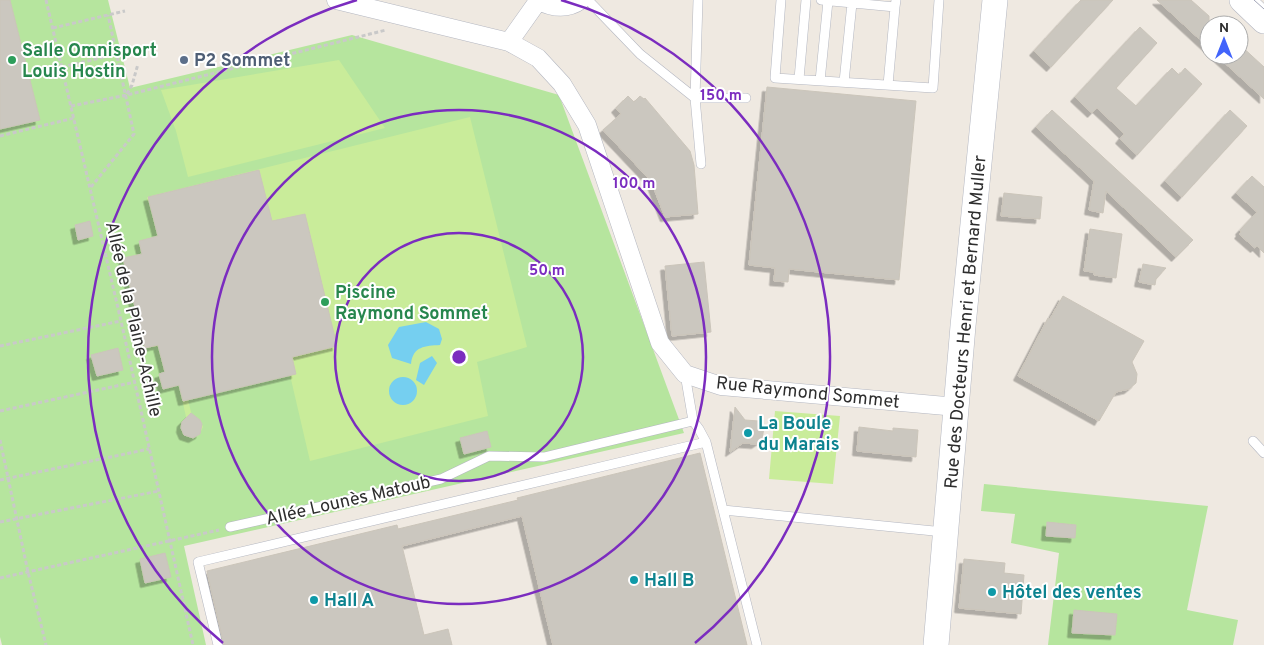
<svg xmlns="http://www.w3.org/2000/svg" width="1264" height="645" font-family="Overpass,sans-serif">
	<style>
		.green { fill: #b6e59e }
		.pitch { fill: #c9ec9a }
		.water { fill: #75cff0 }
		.building { fill: #cbc7bf; stroke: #cbc5ba; filter: url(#shadow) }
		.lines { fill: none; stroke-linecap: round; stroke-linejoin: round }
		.service-casing { stroke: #b4b7c1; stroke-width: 10 }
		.minor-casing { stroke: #b4b7c1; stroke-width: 19 }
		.secondary-casing { stroke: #b4b7c1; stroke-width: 26 }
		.path { stroke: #c9c9c9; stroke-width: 3; stroke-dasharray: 4 2.5; stroke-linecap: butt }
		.service { stroke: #fff; stroke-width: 9 }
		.minor { stroke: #fff; stroke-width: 18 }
		.secondary { stroke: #fff; stroke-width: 25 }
		.tram { stroke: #a3a6b8; stroke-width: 1 }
		.ring { fill: none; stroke: #7b2cbf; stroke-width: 2.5 }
		.leisure-dot { fill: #2e9e5b; stroke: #fff; stroke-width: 2 }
		.service-dot { fill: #5c6f8a; stroke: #fff; stroke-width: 2 }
		.culture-dot { fill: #0f9aa8; stroke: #fff; stroke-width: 2 }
		.labels { text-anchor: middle; stroke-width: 4; stroke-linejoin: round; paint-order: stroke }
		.leisure-label { font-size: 18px; font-weight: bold; fill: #27864d; stroke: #fff; text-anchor: start }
		.service-label { font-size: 18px; font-weight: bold; fill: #4e5e75; stroke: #fff; text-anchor: start }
		.street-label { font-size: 18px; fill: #2e2e2e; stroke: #fff }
		.culture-label { font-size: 18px; font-weight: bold; fill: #0d838f; stroke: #fff; text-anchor: start }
		.centre { fill: #7b2cbf; stroke: #fff; stroke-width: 2.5 }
		.ring-label { font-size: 15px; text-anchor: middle; font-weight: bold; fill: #7b2cbf; stroke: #fff; stroke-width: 4; stroke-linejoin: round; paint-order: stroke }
	</style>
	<defs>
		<filter id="shadow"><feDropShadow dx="-4.5" dy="4.5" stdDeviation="0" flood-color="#0004"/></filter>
	</defs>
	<rect width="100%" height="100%" fill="#efe9e1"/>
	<path class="green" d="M0,0H108L130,88L352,35L559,95L684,433L184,546L206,645H2L0,637Z
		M984,484L1208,506L1187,610L1238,620L1233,645H1048L1059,553L1011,543L1015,514L981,511Z"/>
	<path class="pitch" d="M339,60L385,128L188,177L176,131L161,90Z
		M470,117L527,347L477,362L488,416L310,461L290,375L188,400L192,416L200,420L203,427L199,435L193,438L184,435L181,425L186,417L179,385L163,389L159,375L165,372L159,346L145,348L123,258L142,254L139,241L158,236L149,201H147V197Z
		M775,411L840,416L833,484L769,479Z"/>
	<path class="water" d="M426,322L439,329L442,339L440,345C425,346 413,346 411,364L392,358L388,345L399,327Z
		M432,356L437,363L424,385L416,380L420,363Z
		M389 391a14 14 0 1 1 28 0a14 14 0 1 1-28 0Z"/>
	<path class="building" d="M0,0H10L40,120L0,129Z
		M1081,0H1113L1051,67L1034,51Z
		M1157,0H1191L1209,16V48Z
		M1140,27L1157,43L1116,88L1136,106L1172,68L1179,75L1185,68L1202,84L1137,155L1120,139L1124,134L1111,121L1097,108L1092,113L1075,97Z
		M1239,44L1264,67V99L1216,55H1239Z
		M767,87L916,101L899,280L789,269L788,282L774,281L775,268L749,265Z
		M628,96L634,102L640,96L644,99L645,98L690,151L694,165L698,214L665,217L651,181L603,130L621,114L616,108Z
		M1052,110L1193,240L1176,257L1106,191L1103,213L1089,210L1094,181L1036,127Z
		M1230,110L1247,126L1182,197L1165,181Z
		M259,170L272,221L305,214L337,346L292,357L296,374L183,401L179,385L163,389L159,374L165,372L158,345L145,348L123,258L142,254L139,241L158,236L148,197Z
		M1252,176L1264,187V253L1257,246L1255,248L1239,234L1241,232L1240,230L1257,212L1236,193Z
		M1004,193L1042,197L1040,219L1001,216Z
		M90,221L93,236L78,240L75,225Z
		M1090,229L1122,234L1116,278L1094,275V272L1084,271Z
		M704,262L711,332L672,336L665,266Z
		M1143,264L1166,268L1156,279L1155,285L1139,282Z
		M1063,296L1144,341L1132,362L1137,374L1136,383L1129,389L1116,392L1099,421L1018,376L1048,318L1050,319Z
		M118,348L123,370L97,376L91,355Z
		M735,407L745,420L759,421L764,427L762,440L756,444L743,443L730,452Z
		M191,413L200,420L202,424L200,434L193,438L184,435L181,428L182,422Z
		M859,427L893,431V428L918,430L916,457L857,451Z
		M487,431L491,447L464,454L460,438Z
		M700,453L747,645H553L522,516L402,546L424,635L448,629L452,645H224L207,571L397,525L398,529L518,500L517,498Z
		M1047,522L1076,525L1075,538L1046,536Z
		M165,553L171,577L145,583L140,559Z
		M964,559L1005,563L1004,573L1024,575L1021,614L959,608Z
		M1074,610L1117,614L1115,635L1072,633Z"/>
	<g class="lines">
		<g class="service-casing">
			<path id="service" d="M588,0L640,54L695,98H746
				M698,0L695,98L701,164
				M781,0L775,78L933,88L939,0
				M821,0L895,7L896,0
				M799,79L806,0
				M820,81L828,1
				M844,82L852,3
				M888,85L895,7
				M685,374L693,421L699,429L706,442L757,645
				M1253,441L1264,453
				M723,510L944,532
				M230,527L441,479L489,456L544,457L693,421
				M218,645L198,562L706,442"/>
		</g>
		<g class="minor-casing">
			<path id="minor" d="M336,0L509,42L538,58L562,84L587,125L660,343L685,374L721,386L957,407
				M537,0C552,8 567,10 581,0
				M509,42L538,1"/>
		</g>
		<g class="secondary-casing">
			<path id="secondary" d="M1242,0L1264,21
				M936,645L963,326L995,0"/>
		</g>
		<path class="path" d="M46,0L121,321L193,645
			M53,28L125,11
			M62,67L134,50
			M127,94L132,85L138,64
			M71,106L127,95L386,30
			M0,136L74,118
			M91,187L134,134L108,15
			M0,346L121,321
			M0,411L135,382
			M0,440L28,572L46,645
			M0,480L149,449
			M0,522L159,491
			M0,578L219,530"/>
		<use href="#service" class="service"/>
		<use href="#minor" class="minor"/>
		<use href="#secondary" class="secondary"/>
		<path class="tram" d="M1254,0L1264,9"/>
	</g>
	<g class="ring">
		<circle cx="459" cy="357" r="124"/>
		<circle cx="459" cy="357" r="247"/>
		<path d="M223 643A371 371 0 0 1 357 0M561 0A371 371 0 0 1 695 643"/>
	</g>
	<g class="leisure-dot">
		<circle cx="12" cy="60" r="5"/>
		<circle cx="325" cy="302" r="5"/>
	</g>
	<circle class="service-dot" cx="184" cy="60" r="5"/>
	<g class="culture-dot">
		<circle cx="748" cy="433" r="5"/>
		<circle cx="634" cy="580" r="5"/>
		<circle cx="992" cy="592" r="5"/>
		<circle cx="314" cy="600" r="5"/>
	</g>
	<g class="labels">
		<g class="leisure-label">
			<text x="22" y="56">Salle Omnisport<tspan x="22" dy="21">Louis Hostin</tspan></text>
			<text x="335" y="298">Piscine<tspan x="335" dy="21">Raymond Sommet</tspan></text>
		</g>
		<g class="service-label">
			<text x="194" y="66">P2 Sommet</text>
		</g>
		<g class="street-label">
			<text transform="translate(134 319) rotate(77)" y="6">Allée de la Plaine-Achille</text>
			<text transform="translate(965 322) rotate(-85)" y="6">Rue des Docteurs Henri et Bernard Muller</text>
			<text transform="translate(808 392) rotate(6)" y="6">Rue Raymond Sommet</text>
			<text transform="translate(348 500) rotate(-13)" y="6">Allée Lounès Matoub</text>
		</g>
		<g class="culture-label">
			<text x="758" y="429">La Boule<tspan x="758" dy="21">du Marais</tspan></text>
			<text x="644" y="586">Hall B</text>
			<text x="1002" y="598">Hôtel des ventes</text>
			<text x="324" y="606">Hall A</text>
		</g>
	</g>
	<circle cx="459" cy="357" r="8" class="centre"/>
	<g class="ring-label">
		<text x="721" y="100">150 m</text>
		<text x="634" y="188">100 m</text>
		<text x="547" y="275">50 m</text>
	</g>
	<g transform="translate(1224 40)"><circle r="24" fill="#ffffff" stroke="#ababab"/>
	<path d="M0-4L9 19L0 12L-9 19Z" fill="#4264fb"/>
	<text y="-8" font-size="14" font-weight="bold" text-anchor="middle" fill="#2e2e2e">N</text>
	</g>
</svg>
